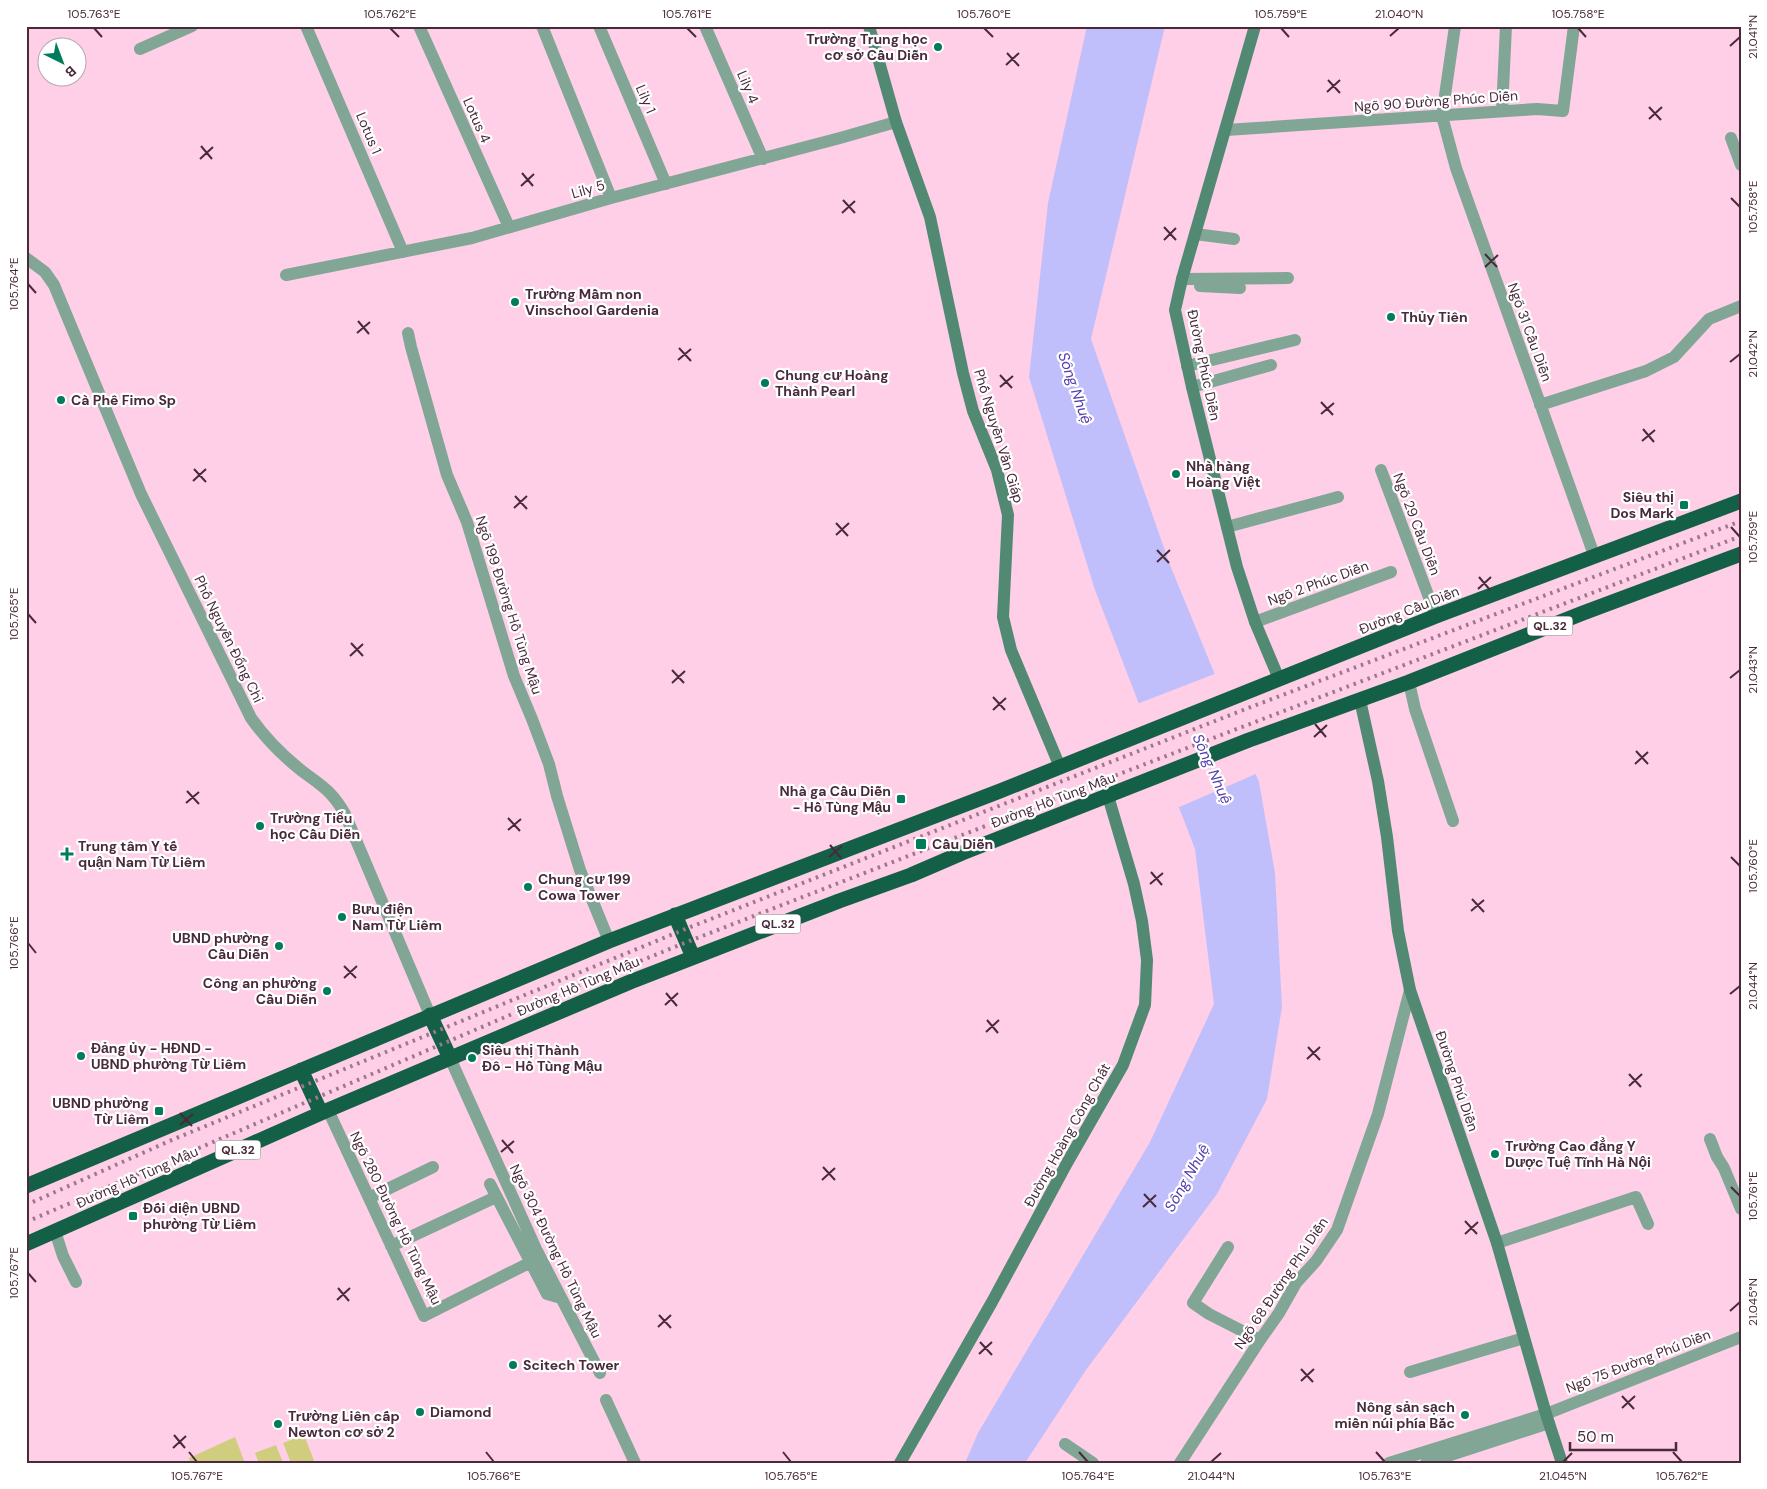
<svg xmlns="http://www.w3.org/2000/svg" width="1767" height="1489" font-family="'DM Sans',sans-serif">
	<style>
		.green { fill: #d1cd7e }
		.water { fill: #c1bffb }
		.pier { fill: #fecfe7 }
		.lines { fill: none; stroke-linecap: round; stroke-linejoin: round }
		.street { stroke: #81a695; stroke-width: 12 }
		.secondary { stroke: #518972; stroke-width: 12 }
		.highway { stroke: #136047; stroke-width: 15 }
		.rail { stroke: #9e778c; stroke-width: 4; stroke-dasharray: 2.5 5; stroke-linecap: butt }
		.ticks { fill: none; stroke: #492a3b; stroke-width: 2 }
		.poi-dot { fill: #017c5b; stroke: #fff; stroke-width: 2 }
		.labels { text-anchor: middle; stroke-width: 4.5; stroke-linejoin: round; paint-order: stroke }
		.shield { fill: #fff; stroke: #806a76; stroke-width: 1 }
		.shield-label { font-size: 12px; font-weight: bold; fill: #492a3b }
		.poi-label { font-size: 14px; font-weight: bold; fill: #492a3b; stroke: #fff; text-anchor: start }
		.street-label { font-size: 14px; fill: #492a3b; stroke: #fff }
		.water-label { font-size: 15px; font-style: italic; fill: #533eae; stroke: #fff }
		.neatline { fill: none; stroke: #492a3b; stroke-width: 2 }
		.ticks-label { font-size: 12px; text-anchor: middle; fill: #492a3b }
	</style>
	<rect width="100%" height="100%" fill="#fecfe7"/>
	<path class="green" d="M304,1435L315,1463H291L283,1443Z
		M235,1437L245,1463H190L189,1458Z
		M276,1445L283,1463H259L255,1453Z"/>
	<path class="water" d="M1087,26H1165L1091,339L1170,565L1259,782L1275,873L1282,1007L1267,1099L1217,1194L1086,1370L1025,1463H965L978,1433L1150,1142L1214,1004L1195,849L1095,590L1029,377L1048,203Z"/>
	<path class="pier" d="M1217,673L1258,773L1177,808L1137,704Z"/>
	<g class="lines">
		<path class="street" d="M306,26L403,252
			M419,26L509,227
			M542,26L611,198
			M599,26L666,184
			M705,26L763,159
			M1455,26L1442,116L1456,168L1594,555
			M140,49L192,26
			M1502,111L1506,26
			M1226,130L1537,109L1563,111L1574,26
			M1731,138L1741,165
			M1195,234L1234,239
			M26,258L45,272L54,285L141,494L251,718C265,738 283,756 302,771C322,786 332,791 345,814L430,1015
			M286,275L472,238L611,198L840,138L896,122
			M1182,279L1288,278
			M1200,286L1240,288
			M408,333L411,347L447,475L467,522L514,676L532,719L549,764L557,796L580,870L609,941
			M1187,366L1295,340
			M1192,387L1271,365
			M1540,405L1646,371L1674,357L1709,319L1741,306
			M1381,470L1436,616
			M1227,527L1338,497
			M1255,622L1391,572
			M1409,682L1415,709L1453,821
			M450,1058L536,1249L600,1373
			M328,1110L424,1316L529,1263
			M1710,1139L1717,1157L1724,1168L1741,1209
			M490,1184L547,1294L561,1298
			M369,1198L433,1167
			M55,1231L63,1256L76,1282
			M1497,1243L1636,1197L1648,1224
			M391,1246L496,1197
			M1228,1247L1193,1303L1209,1314L1260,1340
			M1410,1372L1524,1338
			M606,1400L635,1463
			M1065,1444L1093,1463
			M1180,1463L1260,1340L1279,1313L1296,1283L1316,1261L1337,1230L1378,1114L1410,990
			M1389,1463L1546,1414L1741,1337
			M1426,1463L1549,1423"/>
		<path class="secondary" d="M869,26L896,122L930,217L963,373L973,411L997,470L1008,515L1003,617L1011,650L1060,767
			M1255,26L1182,279L1175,310L1192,387L1237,567L1255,622L1279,679
			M1360,700L1378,781L1387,837L1398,931L1410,990L1497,1243L1546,1414L1562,1463
			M900,1463L992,1302L1067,1163L1123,1065L1145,1005L1147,960L1142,921L1134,884L1108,796"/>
		<path class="highway" d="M675,915L693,957
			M430,1015L450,1058
			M301,1070L321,1113
			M26,1186L609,941L1000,791L1436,616L1741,501
			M26,1244L328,1110L630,982L839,901L911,875L962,853L1249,740L1409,682L1583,613L1741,554"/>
		<path class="rail" d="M26,1205L174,1139L688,928L1243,710L1741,521
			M26,1222L566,991L692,940L1127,771L1741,536"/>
	</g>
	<path class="ticks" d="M94,28L102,37M390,28L399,37M687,28L696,37M984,28L993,37M1281,28L1289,37M1578,28L1586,37M1390,36L1399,28M1730,46L1740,37M1007,53L1019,66M1006,65L1019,53M1328,80L1340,93M1327,92L1340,80M1649,107L1661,120M1649,119L1662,107M201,146L212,159M200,159L213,147M522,173L533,186M521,186L534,174M1731,198L1740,207M843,200L855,213M842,213L855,201M1164,227L1176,240M1164,240L1176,228M1485,254L1497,267M1485,267L1498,255M28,284L36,293M358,321L369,334M357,333L370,322M679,348L691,361M678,360L691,349M1730,362L1740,354M1000,375L1012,388M1000,387L1013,376M1321,402L1333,415M1321,414L1334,403M1643,429L1654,442M1642,441L1655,430M194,469L206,482M193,481L206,469M515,496L527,509M514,508L527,496M836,523L848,536M1731,527L1740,537M836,535L849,523M1157,550L1169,563M1157,562L1170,550M1479,577L1490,590M1478,589L1491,577M28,614L36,623M351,643L363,656M350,656L363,644M672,670L684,683M1730,678L1740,670M672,683L685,671M993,697L1005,710M993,710L1006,698M1315,724L1326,737M1314,737L1327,725M1636,751L1648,764M1635,764L1648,752M187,791L199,804M186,803L199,792M508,818L520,831M508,830L521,819M830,845L841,858M829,857L842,846M1731,857L1740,866M1151,872L1162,885M1150,884L1163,873M1472,899L1484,912M1471,911L1484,900M28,943L36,953M344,966L356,978M344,978L357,966M666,993L677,1006M1730,994L1740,986M665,1005L678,993M987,1020L998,1033M986,1032L999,1020M1308,1047L1320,1060M1307,1059L1320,1047M1629,1074L1641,1087M1629,1086L1642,1074M180,1113L192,1126M180,1125L193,1114M502,1140L513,1153M501,1152L514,1141M823,1167L835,1180M822,1180L835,1168M1731,1187L1740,1196M1144,1194L1156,1207M1143,1207L1156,1195M1465,1221L1477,1234M1465,1234L1478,1222M28,1273L36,1282M338,1288L349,1301M337,1300L350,1288M1730,1311L1740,1302M659,1315L671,1328M658,1327L671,1315M980,1342L992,1355M979,1354L992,1342M1301,1369L1313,1382M1301,1381L1314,1369M1622,1396L1634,1409M1622,1408L1635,1396M174,1435L185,1448M173,1448L186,1436M189,1452L197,1462M486,1452L494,1462M783,1452L791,1462M1079,1452L1088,1462M1376,1452L1385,1462M1673,1452L1682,1462M1211,1462L1221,1453M1563,1462L1572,1453"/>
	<g class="poi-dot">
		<circle cx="938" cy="47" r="5"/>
		<circle cx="515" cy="302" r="5"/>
		<circle cx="1391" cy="317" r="5"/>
		<circle cx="765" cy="383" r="5"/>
		<circle cx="61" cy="400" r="5"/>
		<circle cx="1176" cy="474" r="5"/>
		<rect x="1679" y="500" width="10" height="10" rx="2.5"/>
		<rect x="896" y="794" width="10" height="10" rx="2.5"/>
		<circle cx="260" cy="826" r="5"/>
		<rect x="915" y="838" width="12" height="12" rx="2.5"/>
		<path d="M64.5 846.5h5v5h5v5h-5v5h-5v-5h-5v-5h5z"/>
		<circle cx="528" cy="887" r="5"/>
		<circle cx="342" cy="917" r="5"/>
		<circle cx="279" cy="946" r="5"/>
		<circle cx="327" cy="991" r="5"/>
		<circle cx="81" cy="1056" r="5"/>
		<circle cx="472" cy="1058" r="5"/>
		<rect x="154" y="1106" width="10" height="10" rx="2.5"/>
		<circle cx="1495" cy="1154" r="5"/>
		<rect x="128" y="1211" width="10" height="10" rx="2.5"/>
		<circle cx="513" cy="1365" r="5"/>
		<circle cx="420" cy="1412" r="5"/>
		<circle cx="1465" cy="1415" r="5"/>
		<circle cx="278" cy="1424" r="5"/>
	</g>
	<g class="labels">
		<g class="shield">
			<rect x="1527.5" y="616.5" width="45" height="19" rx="4"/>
			<rect x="755.5" y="914.5" width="45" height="19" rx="4"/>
			<rect x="215.5" y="1140.5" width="45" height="19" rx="4"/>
		</g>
		<g class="shield-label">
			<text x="1550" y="630">QL.32</text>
			<text x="778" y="928">QL.32</text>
			<text x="238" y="1154">QL.32</text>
		</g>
		<g class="poi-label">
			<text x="928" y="44" text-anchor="end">Trường Trung học<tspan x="928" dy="16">cơ sở Cầu Diễn</tspan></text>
			<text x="525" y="299">Trường Mầm non<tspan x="525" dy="16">Vinschool Gardenia</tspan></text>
			<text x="1401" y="322">Thủy Tiên</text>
			<text x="775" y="380">Chung cư Hoàng<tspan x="775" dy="16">Thành Pearl</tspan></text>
			<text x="71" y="405">Cà Phê Fimo Sp</text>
			<text x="1186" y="471">Nhà hàng<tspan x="1186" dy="16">Hoàng Việt</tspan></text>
			<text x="1674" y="502" text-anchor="end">Siêu thị<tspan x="1674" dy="16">Dos Mark</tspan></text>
			<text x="891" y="796" text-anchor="end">Nhà ga Cầu Diễn<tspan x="891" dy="16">- Hồ Tùng Mậu</tspan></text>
			<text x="270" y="823">Trường Tiểu<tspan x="270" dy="16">học Cầu Diễn</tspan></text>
			<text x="932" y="849">Cầu Diễn</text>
			<text x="78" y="851">Trung tâm Y tế<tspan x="78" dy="16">quận Nam Từ Liêm</tspan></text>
			<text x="538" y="884">Chung cư 199<tspan x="538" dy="16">Cowa Tower</tspan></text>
			<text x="352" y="914">Bưu điện<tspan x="352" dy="16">Nam Từ Liêm</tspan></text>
			<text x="269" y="943" text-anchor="end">UBND phường<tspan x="269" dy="16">Cầu Diễn</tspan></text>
			<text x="317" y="988" text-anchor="end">Công an phường<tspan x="317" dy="16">Cầu Diễn</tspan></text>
			<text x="91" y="1053">Đảng ủy - HĐND -<tspan x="91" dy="16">UBND phường Từ Liêm</tspan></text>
			<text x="482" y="1055">Siêu thị Thành<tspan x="482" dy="16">Đô - Hồ Tùng Mậu</tspan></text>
			<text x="149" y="1108" text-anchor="end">UBND phường<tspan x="149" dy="16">Từ Liêm</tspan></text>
			<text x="1505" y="1151">Trường Cao đẳng Y<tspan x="1505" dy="16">Dược Tuệ Tĩnh Hà Nội</tspan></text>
			<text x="143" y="1213">Đối diện UBND<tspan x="143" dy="16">phường Từ Liêm</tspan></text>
			<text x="523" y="1370">Scitech Tower</text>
			<text x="1455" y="1412" text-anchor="end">Nông sản sạch<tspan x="1455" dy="16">miền núi phía Bắc</tspan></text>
			<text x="430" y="1417">Diamond</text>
			<text x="288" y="1421">Trường Liên cấp<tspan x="288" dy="16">Newton cơ sở 2</tspan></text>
		</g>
		<g class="street-label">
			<text transform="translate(748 87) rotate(67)" y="5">Lily 4</text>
			<text transform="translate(646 99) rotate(67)" y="5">Lily 1</text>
			<text transform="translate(1436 101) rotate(-4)" y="5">Ngõ 90 Đường Phúc Diễn</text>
			<text transform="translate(477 120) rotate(66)" y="5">Lotus 4</text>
			<text transform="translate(369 133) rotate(67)" y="5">Lotus 1</text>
			<text transform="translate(588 189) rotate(-16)" y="5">Lily 5</text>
			<text transform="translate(1530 332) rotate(70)" y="5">Ngõ 31 Cầu Diễn</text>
			<text transform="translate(1204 365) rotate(78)" y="5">Đường Phúc Diễn</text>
			<text transform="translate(999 436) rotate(73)" y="5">Phố Nguyễn Văn Giáp</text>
			<text transform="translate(1417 524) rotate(69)" y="5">Ngõ 29 Cầu Diễn</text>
			<text transform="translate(1318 583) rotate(-20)" y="5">Ngõ 2 Phúc Diễn</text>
			<text transform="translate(509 605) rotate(72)" y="5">Ngõ 199 Đường Hồ Tùng Mậu</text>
			<text transform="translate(1409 610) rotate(-22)" y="5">Đường Cầu Diễn</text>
			<text transform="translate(229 639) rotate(64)" y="5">Phố Nguyễn Đổng Chi</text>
			<text transform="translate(1053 800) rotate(-21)" y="5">Đường Hồ Tùng Mậu</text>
			<text transform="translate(578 986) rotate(-23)" y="5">Đường Hồ Tùng Mậu</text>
			<text transform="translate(1457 1081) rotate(71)" y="5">Đường Phú Diễn</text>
			<text transform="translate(1067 1135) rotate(-61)" y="5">Đường Hoàng Công Chất</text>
			<text transform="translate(137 1177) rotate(-24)" y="5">Đường Hồ Tùng Mậu</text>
			<text transform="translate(396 1218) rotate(64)" y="5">Ngõ 280 Đường Hồ Tùng Mậu</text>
			<text transform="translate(556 1251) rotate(64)" y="5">Ngõ 304 Đường Hồ Tùng Mậu</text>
			<text transform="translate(1281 1283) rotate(-56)" y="5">Ngõ 68 Đường Phú Diễn</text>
			<text transform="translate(1638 1361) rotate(-21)" y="5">Ngõ 75 Đường Phú Diễn</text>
		</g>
		<g class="water-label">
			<text transform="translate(1075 388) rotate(71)" y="5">Sông Nhuệ</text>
			<text transform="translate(1212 769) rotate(66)" y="5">Sông Nhuệ</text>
			<text transform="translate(1187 1178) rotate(-60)" y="5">Sông Nhuệ</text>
		</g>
	</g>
	<rect width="1767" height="1489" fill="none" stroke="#ffffff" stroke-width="55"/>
	<g transform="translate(62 62) rotate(138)"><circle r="24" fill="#ffffff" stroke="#b6aab1"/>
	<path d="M0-4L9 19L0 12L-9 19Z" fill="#017c5b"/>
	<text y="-8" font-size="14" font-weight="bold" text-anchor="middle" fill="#492a3b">B</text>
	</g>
	<path d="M1570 1442v8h106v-8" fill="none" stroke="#492a3b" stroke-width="2.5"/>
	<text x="1577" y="1442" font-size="15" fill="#492a3b" stroke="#ffffff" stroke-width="4" paint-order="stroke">50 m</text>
	<rect x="28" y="28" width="1712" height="1434" class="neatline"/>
	<g class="ticks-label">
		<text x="94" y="18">105.763°E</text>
		<text x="390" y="18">105.762°E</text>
		<text x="687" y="18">105.761°E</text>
		<text x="984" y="18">105.760°E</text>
		<text x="1281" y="18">105.759°E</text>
		<text x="1399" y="18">21.040°N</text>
		<text x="1578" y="18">105.758°E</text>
		<text transform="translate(1753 37) rotate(-90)" y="4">21.041°N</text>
		<text transform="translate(1753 207) rotate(-90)" y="4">105.758°E</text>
		<text transform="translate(14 284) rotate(-90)" y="4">105.764°E</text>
		<text transform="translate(1753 354) rotate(-90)" y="4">21.042°N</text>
		<text transform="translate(1753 537) rotate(-90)" y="4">105.759°E</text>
		<text transform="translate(14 614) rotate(-90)" y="4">105.765°E</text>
		<text transform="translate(1753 670) rotate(-90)" y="4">21.043°N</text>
		<text transform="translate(1753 866) rotate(-90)" y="4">105.760°E</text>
		<text transform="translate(14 943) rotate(-90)" y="4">105.766°E</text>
		<text transform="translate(1753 986) rotate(-90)" y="4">21.044°N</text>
		<text transform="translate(1753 1196) rotate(-90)" y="4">105.761°E</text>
		<text transform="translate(14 1273) rotate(-90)" y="4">105.767°E</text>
		<text transform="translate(1753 1302) rotate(-90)" y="4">21.045°N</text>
		<text x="197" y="1480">105.767°E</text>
		<text x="494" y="1480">105.766°E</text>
		<text x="791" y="1480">105.765°E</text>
		<text x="1088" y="1480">105.764°E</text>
		<text x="1211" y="1480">21.044°N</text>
		<text x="1385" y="1480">105.763°E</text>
		<text x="1563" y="1480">21.045°N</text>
		<text x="1682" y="1480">105.762°E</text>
	</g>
</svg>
